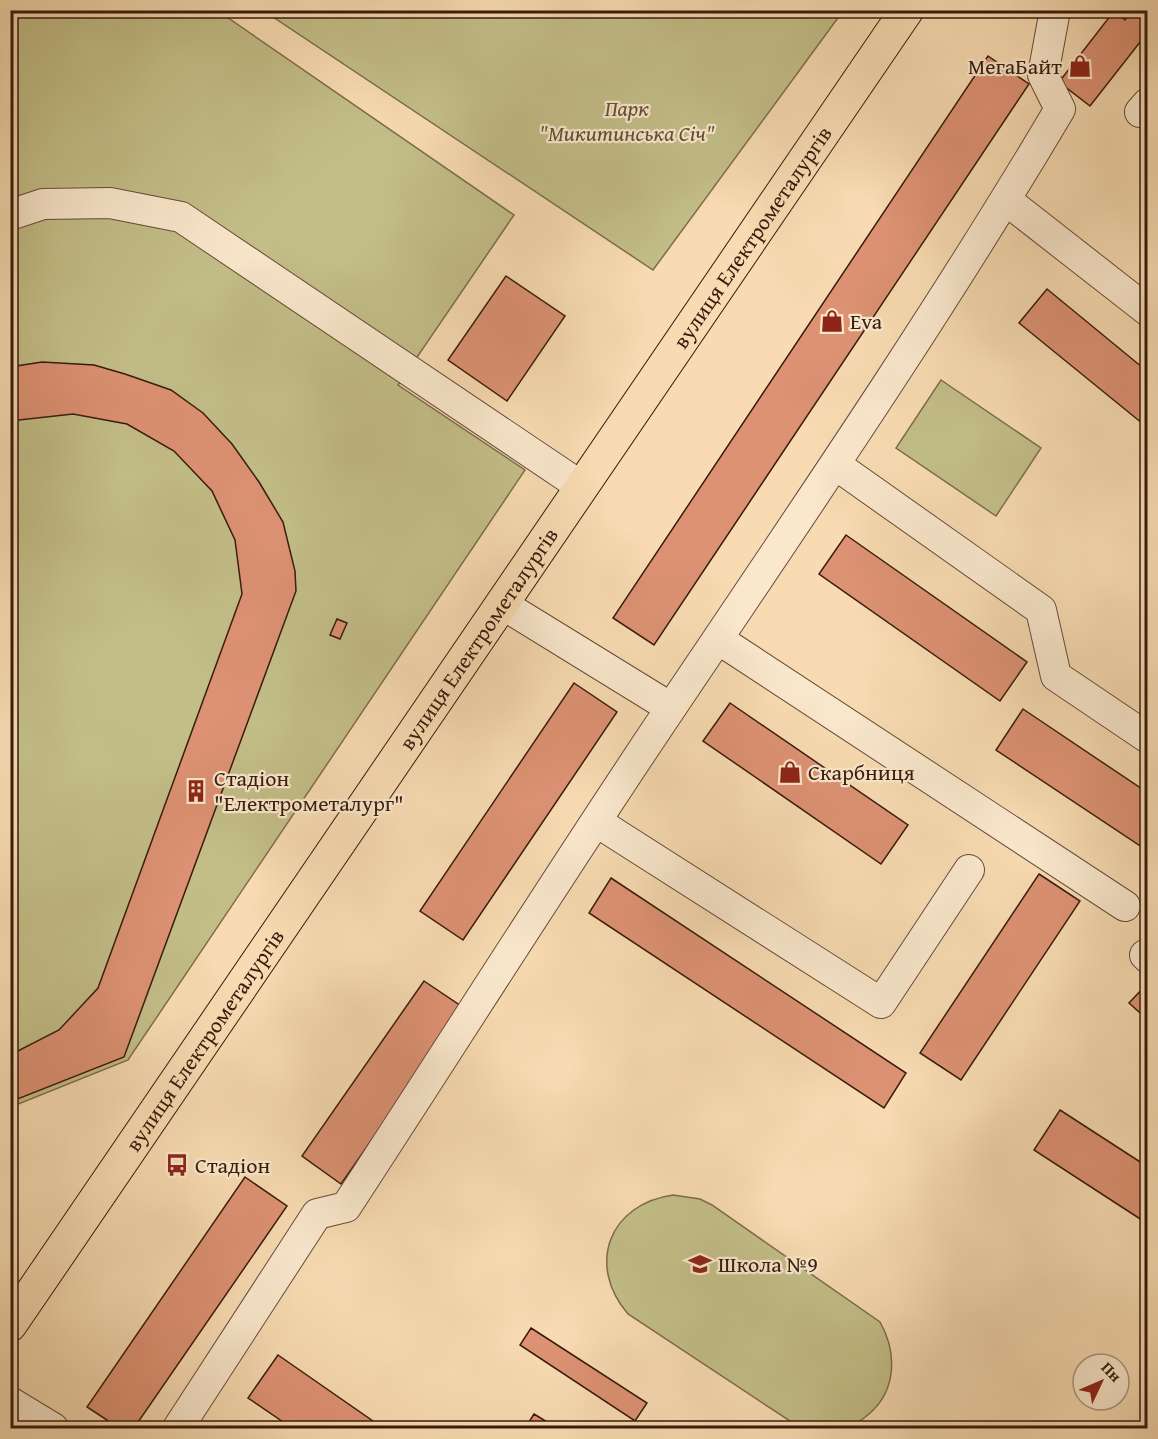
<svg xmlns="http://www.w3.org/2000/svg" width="1158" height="1439" font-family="'Gentium Book Plus',serif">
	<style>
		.green { fill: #c3be88; stroke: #7d6c4a; stroke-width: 1.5 }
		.building { fill: #dd9274; stroke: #371b0d; stroke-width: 1.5 }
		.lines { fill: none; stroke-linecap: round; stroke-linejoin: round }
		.minor-casing { stroke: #674b36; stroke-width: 32 }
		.major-casing { stroke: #371b0d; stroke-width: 35 }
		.minor { stroke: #fae8cd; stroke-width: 30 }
		.major { stroke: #f8dbb2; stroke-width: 33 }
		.labels { text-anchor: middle; stroke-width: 4.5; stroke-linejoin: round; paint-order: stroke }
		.poi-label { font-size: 22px; fill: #371b0d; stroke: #fae8cd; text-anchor: start }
		.park-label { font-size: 22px; font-style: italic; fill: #614c32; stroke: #fae8cd }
		.street-label { font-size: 22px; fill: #371b0d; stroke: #fae8cd }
	</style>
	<rect width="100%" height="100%" fill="#f8dbb2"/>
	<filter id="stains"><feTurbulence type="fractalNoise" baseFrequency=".00333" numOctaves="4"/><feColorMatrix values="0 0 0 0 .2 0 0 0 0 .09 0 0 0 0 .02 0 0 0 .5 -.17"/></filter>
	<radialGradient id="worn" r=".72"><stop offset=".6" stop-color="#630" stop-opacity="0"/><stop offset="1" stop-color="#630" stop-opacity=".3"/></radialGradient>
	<path class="green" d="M11,11H218L514,215L398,385L525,470L128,1060L11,1107Z
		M264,11H843L653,270Z
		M941,380L1041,448L996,516L896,448Z
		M673,1195L700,1199L712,1205L880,1322C897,1352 897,1390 869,1414C862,1420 854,1426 845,1428C838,1430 829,1428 822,1428C814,1428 807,1429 799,1427L628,1314C586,1265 609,1204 673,1195Z"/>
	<path class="building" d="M1132,10H1148V39L1144,37L1090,106L1059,82L1114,11L1125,20Z
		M988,56L1029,84L654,645L613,618Z
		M506,276L565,316L507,401L448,360Z
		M1047,289L1148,372V428L1019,323Z
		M42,362L94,365L125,374L171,390L203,413L232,444L259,482L283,522L295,571L296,591L124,1057L10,1102V1055L59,1030L98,988L242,594L235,540L212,491L174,451L127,424L73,414L19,420L10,424V367Z
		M846,535L1027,662L1000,701L819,574Z
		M337,619L347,623L340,639L330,635Z
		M574,683L617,712L463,940L420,911Z
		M730,703L908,825L881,864L703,741Z
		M1023,709L1148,793V851L996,750Z
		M1039,874L1080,901L961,1080L920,1053Z
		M611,878L906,1073L884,1108L589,913Z
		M424,981L464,1008L341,1184L302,1156Z
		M1148,983V1020L1129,1003Z
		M1060,1110L1148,1167V1224L1034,1150Z
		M245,1177L287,1206L134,1428H119L87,1407Z
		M531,1328L647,1403L635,1421L520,1345Z
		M278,1355L383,1428H292L248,1398Z
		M534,1414L557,1428H525Z"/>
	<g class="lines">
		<g class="minor-casing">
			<path id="minor" d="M1140,112L1148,103
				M1006,200L1148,311
				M10,215L43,204L110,203L181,217L582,487
				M836,465L1041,610L1056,676L1148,738
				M502,604L671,708
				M718,639L1125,906
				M597,822L881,1003L969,870
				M1145,955L1148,958
				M10,1402L53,1428
				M178,1428L317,1214L346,1207C455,1040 561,871 673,705C805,509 939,313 1060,109L1043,75L1055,10"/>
		</g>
		<g class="major-casing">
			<g id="major">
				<path id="s1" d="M10,1325L907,10"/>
			</g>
		</g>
		<use href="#minor" class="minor"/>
		<use href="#major" class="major"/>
	</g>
	<defs>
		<g id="shop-bare" transform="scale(1.8)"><path d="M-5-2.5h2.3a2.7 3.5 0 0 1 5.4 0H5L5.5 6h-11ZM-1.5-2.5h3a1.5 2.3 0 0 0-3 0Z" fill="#8f2418" stroke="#fae8cd" stroke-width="2.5" paint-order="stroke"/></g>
		<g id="building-bare" transform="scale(1.8)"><path d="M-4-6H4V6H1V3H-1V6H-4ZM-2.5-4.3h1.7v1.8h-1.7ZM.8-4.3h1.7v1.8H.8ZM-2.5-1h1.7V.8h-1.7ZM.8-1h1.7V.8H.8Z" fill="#8f2418" stroke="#fae8cd" stroke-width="2.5" paint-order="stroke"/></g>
		<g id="bus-bare" transform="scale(1.8)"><path d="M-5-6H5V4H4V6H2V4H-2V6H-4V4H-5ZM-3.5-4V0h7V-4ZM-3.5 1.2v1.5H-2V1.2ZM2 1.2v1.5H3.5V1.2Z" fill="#8f2418" stroke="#fae8cd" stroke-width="2.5" paint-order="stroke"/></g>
		<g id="school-bare" transform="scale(1.8)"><path d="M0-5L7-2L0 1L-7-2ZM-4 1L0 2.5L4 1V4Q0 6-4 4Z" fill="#8f2418" stroke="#fae8cd" stroke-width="2.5" paint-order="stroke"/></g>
	</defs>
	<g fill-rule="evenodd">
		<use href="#shop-bare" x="1080" y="66"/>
		<use href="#shop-bare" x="832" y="321"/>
		<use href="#shop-bare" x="790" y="772"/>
		<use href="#building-bare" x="196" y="791"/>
		<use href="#bus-bare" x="177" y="1165"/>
		<use href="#school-bare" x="700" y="1264"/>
	</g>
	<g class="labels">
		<g class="poi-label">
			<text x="1062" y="74" text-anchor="end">МегаБайт</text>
			<text x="850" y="329">Eva</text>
			<text x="808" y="780">Скарбниця</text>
			<text x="214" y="786">Стадіон<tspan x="214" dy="25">"Електрометалург"</tspan></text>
			<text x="195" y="1173">Стадіон</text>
			<text x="718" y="1272">Школа №9</text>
		</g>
		<g class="park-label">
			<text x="627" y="116">Парк<tspan x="627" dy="25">"Микитинська Січ"</tspan></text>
		</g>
		<g class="street-label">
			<text dy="8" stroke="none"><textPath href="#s1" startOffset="1317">вулиця Електрометалургів</textPath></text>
			<text dy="8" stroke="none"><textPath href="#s1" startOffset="831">вулиця Електрометалургів</textPath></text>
			<text dy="8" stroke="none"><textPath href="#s1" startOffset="345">вулиця Електрометалургів</textPath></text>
		</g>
	</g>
	<rect width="1158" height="1439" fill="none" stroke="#f8dbb2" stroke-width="36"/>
	<rect x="12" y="12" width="1134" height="1415" fill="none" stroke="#371b0d" stroke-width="3"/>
	<rect x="18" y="18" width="1122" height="1403" fill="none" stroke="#371b0d" stroke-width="1.5"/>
	<g transform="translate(1101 1382) rotate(46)"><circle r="28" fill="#fae8cd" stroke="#ac9680" stroke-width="1.5"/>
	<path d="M0-4.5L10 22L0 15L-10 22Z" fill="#8f2418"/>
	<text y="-9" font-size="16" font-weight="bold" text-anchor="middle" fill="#371b0d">Пн</text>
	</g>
	<rect width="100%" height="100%" filter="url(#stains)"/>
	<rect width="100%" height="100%" fill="url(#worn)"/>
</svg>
